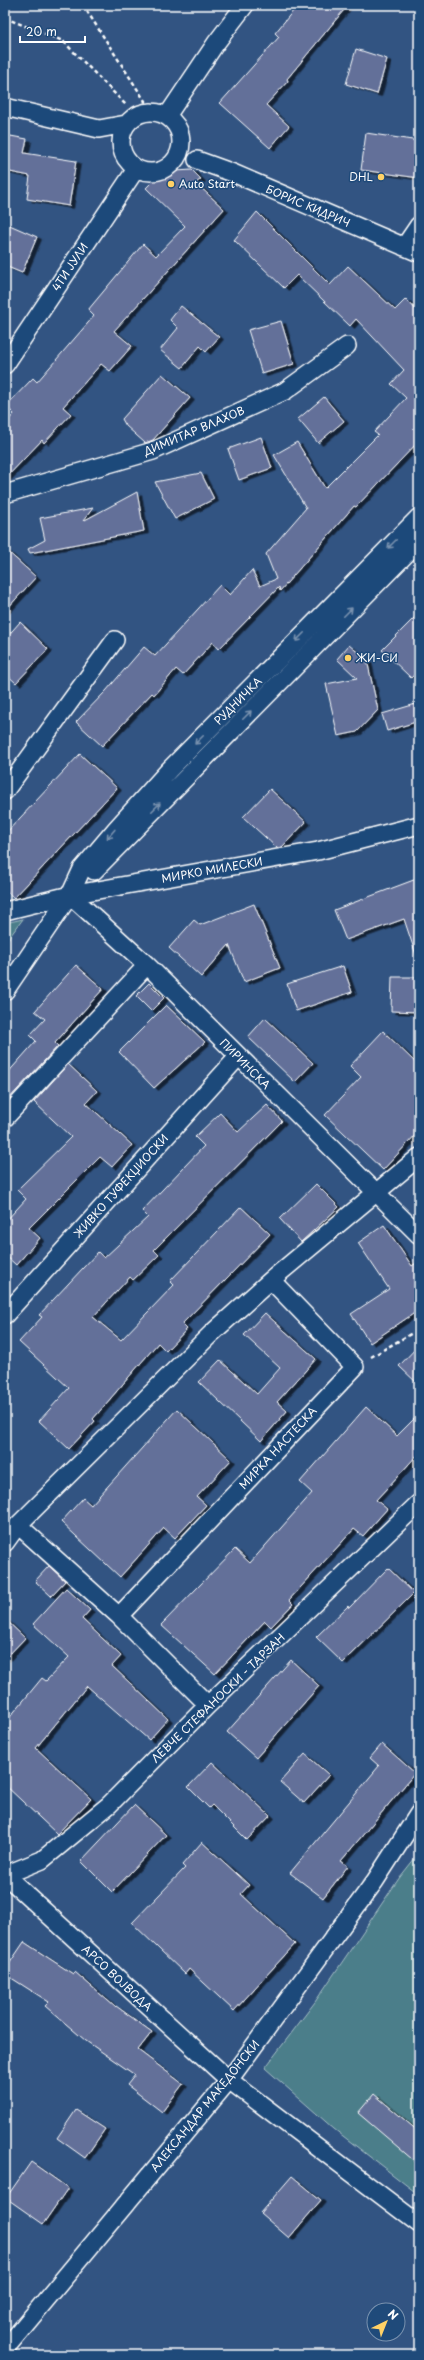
<svg xmlns="http://www.w3.org/2000/svg" width="424" height="2360" font-family="'Playpen Sans',sans-serif">
	<style>
		.green { fill: #4b7e8a; stroke: #a5bec4 }
		.building { fill: #647099; stroke: #fff; filter: url(#shadow) }
		.lines { fill: none; stroke-linecap: round; stroke-linejoin: round }
		.street-casing { stroke: #fff; stroke-width: 20 }
		.path { stroke: #fff; stroke-width: 2.5; stroke-dasharray: 4 3; stroke-linecap: butt }
		.street { stroke: #1f4a7a; stroke-width: 17 }
		.oneway { stroke: #7992af }
		.poi-dot { fill: #ffd166; stroke: #1f4a7a; stroke-width: 1.5 }
		.labels { text-anchor: middle; stroke-width: 3; stroke-linejoin: round; paint-order: stroke }
		.poi-label { font-size: 11px; fill: #fff; stroke: #1f4a7a; text-anchor: start }
		.street-label { font-size: 11px; fill: #fff; stroke: #1f4a7a }
	</style>
	<defs>
		<filter id="shadow"><feDropShadow dx="4.5" dy="2.5" stdDeviation="0" flood-color="#0009"/></filter>
	</defs>
	<rect width="100%" height="100%" fill="#325482"/>
	<filter id="ink" filterUnits="userSpaceOnUse"><feTurbulence type="fractalNoise" baseFrequency=".025" numOctaves="2"/><feDisplacementMap in="SourceGraphic" scale="8" xChannelSelector="R" yChannelSelector="G"/><feConvolveMatrix kernelMatrix="1 2 1 2 8 2 1 2 1" color-interpolation-filters="sRGB"/></filter>
	<g filter="url(#ink)">
		<path class="green" d="M23,919L5,943V923Z
			M419,1853V2195L334,2129L265,2068L315,2002L400,1877Z"/>
		<path class="building" d="M298,5H348L287,79L288,81L266,105L289,126L270,148L220,103L279,37L275,33Z
			M356,49L387,59L377,94L346,84Z
			M366,133L419,141V178L361,170Z
			M5,135L27,139L24,153L76,161L69,206L27,199L30,176L5,171Z
			M192,170L201,179L196,183L224,209L114,331L132,346L110,371L101,364L63,407L71,414L44,443L42,440L5,479V424L14,414L6,406L33,378L37,382L94,316L88,310L143,244L156,256L185,226L146,188L157,177L176,171Z
			M257,212L330,285L348,266L395,310L406,299L419,313V441L356,507L354,506L280,591L279,587L219,649L213,642L183,675L176,669L154,695L152,693L102,746L76,722L106,691L144,647L155,656L220,585L230,595L252,570L260,586L276,579L266,554L306,508L274,455L297,442L325,488L378,435L374,432L406,398L391,384L404,370L356,319L350,326L297,275L284,288L234,240Z
			M5,223L37,237L22,273L5,266Z
			M181,306L219,337L206,352L200,346L182,368L160,350L178,328L170,320Z
			M281,321L294,364L262,374L248,330Z
			M162,374L190,398L153,440L145,443L126,426L122,419Z
			M324,397L344,421L318,443L298,419Z
			M261,437L272,468L239,480L228,449Z
			M201,473L214,499L175,519L155,482Z
			M137,492L144,531L30,553L28,549L45,540L40,518L93,508L83,521Z
			M5,549L36,577L5,611Z
			M419,613V670L411,678L382,650Z
			M20,622L48,649L16,683L5,673V639Z
			M349,645L367,660L378,710L357,732L338,736L326,684L357,678L337,659Z
			M419,703V721L387,731L382,714Z
			M80,754L117,788L14,898L5,890V834Z
			M270,789L306,822L282,847L277,848L243,817Z
			M419,878V955H416L404,919L346,940L334,910Z
			M254,904L280,968L244,982L229,945L201,977L169,948L194,920L200,925Z
			M76,965L103,989L55,1043L58,1046L5,1103V1076L36,1041L30,1035L45,1019L35,1011Z
			M343,966L352,992L296,1011L287,984Z
			M392,977H419V1012L391,1011Z
			M149,983L164,998L151,1011L136,996Z
			M166,1005L205,1042L154,1088L119,1052Z
			M265,1018L313,1063L295,1082L248,1037Z
			M383,1031L419,1066V1131L383,1170L325,1115L361,1077L350,1066Z
			M68,1064L97,1091L86,1103L132,1145L112,1167L100,1157L29,1228L40,1238L16,1265L5,1255V1222L26,1199L17,1190L71,1137L34,1102Z
			M267,1105L282,1121L154,1250L159,1255L133,1280L130,1277L93,1317L121,1340L174,1285L170,1281L241,1207L270,1234L182,1324L187,1329L166,1351L158,1343L93,1419L95,1421L69,1449L39,1421L69,1388L19,1342L42,1317L39,1315L98,1252L104,1258L148,1217L142,1211L204,1146L195,1137L220,1113L238,1132Z
			M316,1184L339,1207L301,1242L280,1219Z
			M384,1225L412,1266L419,1261V1310L370,1343L351,1314L389,1289L358,1243Z
			M265,1313L316,1359L277,1402L287,1411L261,1441L199,1382L220,1360L257,1394L280,1368L244,1335Z
			M419,1345V1385L399,1366Z
			M366,1407L397,1436L419,1414V1453L376,1500L387,1509L363,1536L354,1529L289,1600L293,1604L271,1627L265,1621L215,1674L161,1625L235,1549L250,1563L312,1493L300,1482Z
			M177,1409L231,1460L197,1497L206,1505L175,1538L164,1528L120,1577L61,1522L83,1498L91,1505Z
			M49,1566L65,1581L51,1596L35,1581Z
			M388,1568L414,1593L343,1663L316,1637L348,1606L349,1608Z
			M66,1588L90,1610L82,1619L121,1656L112,1666L168,1719L149,1740L87,1686L36,1748L91,1799L57,1834L5,1785V1723L42,1678L46,1681L69,1657L33,1624Z
			M5,1619L25,1638L5,1659Z
			M291,1660L319,1686L256,1758L227,1732Z
			M382,1744L415,1773L341,1861L348,1866L323,1898L290,1873L379,1766L370,1758Z
			M305,1754L329,1775L304,1803L280,1782Z
			M212,1762L270,1816L247,1840L212,1805L209,1808L188,1787Z
			M134,1805L166,1835L112,1892L81,1861Z
			M202,1842L249,1885L241,1894L295,1944L234,2011L189,1969L185,1974L132,1923L185,1868L182,1865Z
			M24,1942L73,1974L75,1972L115,2007L116,2006L152,2032L138,2050L183,2084L162,2112L127,2085L135,2075L86,2041L45,2006L49,2002L5,1974V1970Z
			M374,2094L419,2132V2165L358,2113Z
			M76,2110L105,2129L85,2158L57,2138Z
			M31,2162L68,2188L43,2224L6,2198Z
			M292,2176L321,2200L289,2238L260,2213Z"/>
		<g class="lines">
			<g class="street-casing">
				<path id="street" d="M5,107L99,129L126,124
					M121 142a30 30 0 1 1 60 0a30 30 0 1 1-60 0Z
					M167,116L216,43L245,5
					M197,160L233,173L419,253
					M404,247L419,225
					M5,365L136,169
					M5,494L153,451L285,391L347,346
					M5,791L115,640
					M94,871L419,541
					M70,895L147,965L419,1235
					M5,911L70,895L318,851L419,825
					M5,991L70,895L82,869L115,830L169,770L419,517
					M5,1118L147,965
					M5,1315L238,1057
					M18,1525L119,1616L208,1705
					M5,1543L18,1525L212,1333L271,1280L419,1157
					M119,1616L355,1367L271,1280
					M5,1875L42,1860L109,1805L208,1705L419,1503
					M5,1875L229,2080L419,2224
					M5,2349L229,2080L375,1881L419,1813"/>
			</g>
			<path class="path" d="M83,5L145,101L141,112
				M5,18L63,41L126,105
				M371,1357L419,1329"/>
			<use href="#street" class="street"/>
		</g>
		<defs><path id="oneway-shaft" d="M-6 0H5M1.5-3L5.5 0L1.5 3" fill="none" stroke-width="1.6" stroke-linecap="round" stroke-linejoin="round"/></defs>
		<g class="oneway">
			<use href="#oneway-shaft" transform="translate(392 544) rotate(135)"/>
			<use href="#oneway-shaft" transform="translate(348 612) rotate(-45)"/>
			<use href="#oneway-shaft" transform="translate(300 637) rotate(135)"/>
			<use href="#oneway-shaft" transform="translate(247 715) rotate(-45)"/>
			<use href="#oneway-shaft" transform="translate(199 740) rotate(135)"/>
			<use href="#oneway-shaft" transform="translate(156 807) rotate(-45)"/>
			<use href="#oneway-shaft" transform="translate(111 834) rotate(130)"/>
		</g>
	</g>
	<g class="poi-dot">
		<circle cx="381" cy="177" r="4"/>
		<circle cx="171" cy="184" r="4"/>
		<circle cx="348" cy="658" r="4"/>
	</g>
	<g class="labels">
		<g class="poi-label">
			<text x="373" y="181" text-anchor="end">DHL</text>
			<text x="179" y="188">Auto Start</text>
			<text x="356" y="662">ЖИ-СИ</text>
		</g>
		<g class="street-label">
			<text transform="translate(308 206) rotate(23)" y="4">БОРИС КИДРИЧ</text>
			<text transform="translate(70 267) rotate(-56)" y="4">4ТИ ЈУЛИ</text>
			<text transform="translate(194 431) rotate(-23)" y="4">ДИМИТАР ВЛАХОВ</text>
			<text transform="translate(238 701) rotate(-45)" y="4">РУДНИЧКА</text>
			<text transform="translate(212 870) rotate(-10)" y="4">МИРКО МИЛЕСКИ</text>
			<text transform="translate(245 1064) rotate(45)" y="4">ПИРИНСКА</text>
			<text transform="translate(121 1186) rotate(-48)" y="4">ЖИВКО ТУФЕКЏИОСКИ</text>
			<text transform="translate(278 1448) rotate(-47)" y="4">МИРКА НАСТЕСКА</text>
			<text transform="translate(218 1698) rotate(-44)" y="4">ЛЕВЧЕ СТЕФАНОСКИ - ТАРЗАН</text>
			<text transform="translate(117 1978) rotate(43)" y="4">АРСО ВОЈВОДА</text>
			<text transform="translate(205 2106) rotate(-51)" y="4">АЛЕКСАНДАР МАКЕДОНСКИ</text>
		</g>
	</g>
	<rect width="424" height="2360" fill="none" stroke="#1f4a7a" stroke-width="20"/>
	<rect x="10" y="10" width="404" height="2340" fill="none" stroke="#fff" stroke-width="1.5" filter="url(#ink)"/>
	<g transform="translate(386 2322) rotate(43)"><circle r="19" fill="#1f4a7a" stroke="#7992af"/>
	<path d="M0-3L7 15L0 10L-7 15Z" fill="#ffd166"/>
	<text y="-6" font-size="11" font-weight="bold" text-anchor="middle" fill="#ffffff">N</text>
	</g>
	<path d="M20 36v6h65v-6" fill="none" stroke="#ffffff" stroke-width="2"/>
	<text x="26" y="36" font-size="12" fill="#ffffff" stroke="#1f4a7a" stroke-width="3" paint-order="stroke">20 m</text>
</svg>
